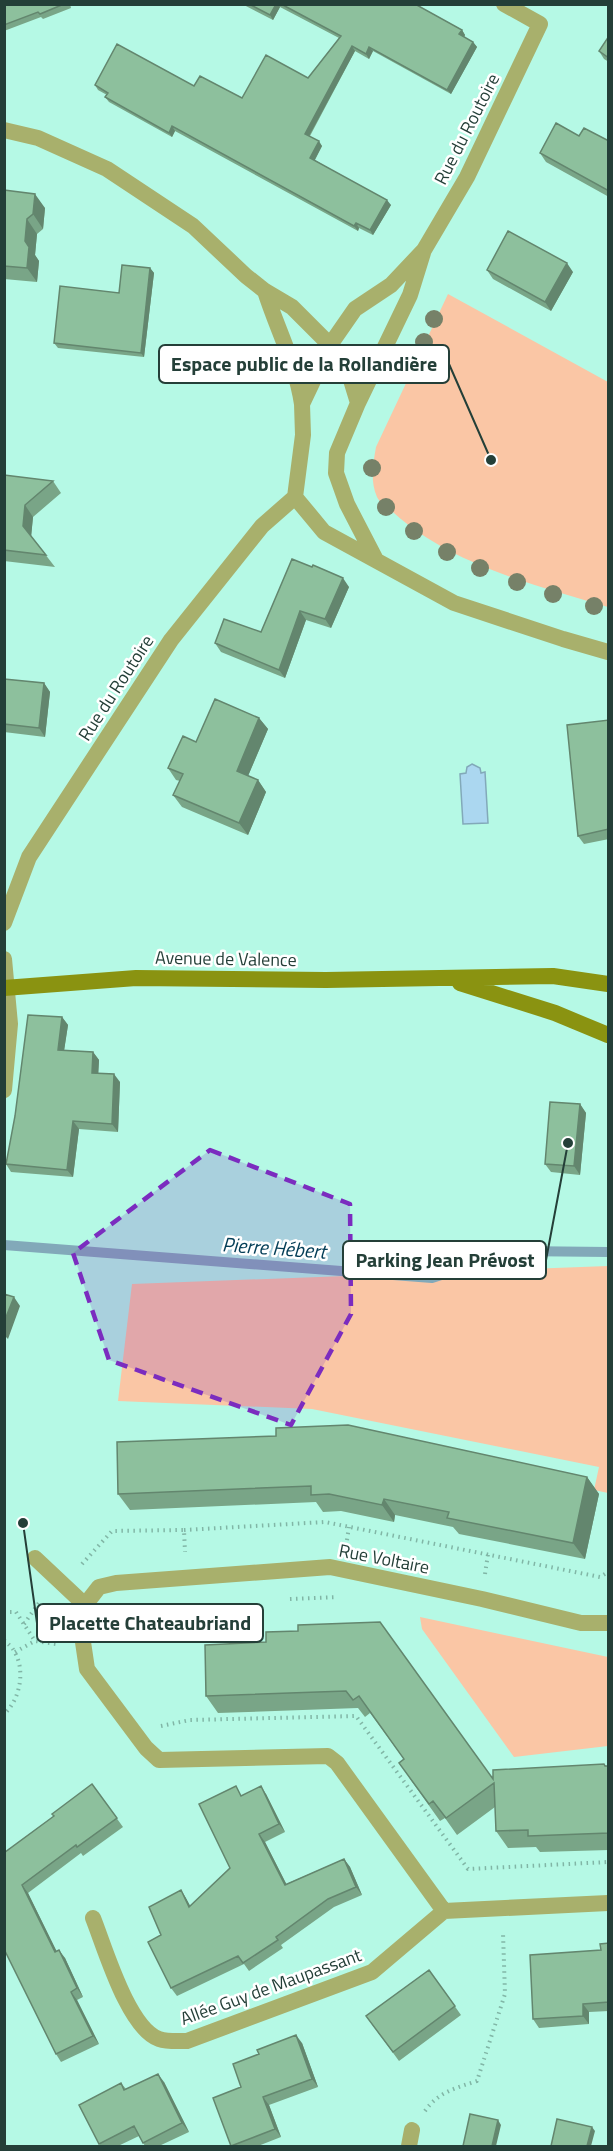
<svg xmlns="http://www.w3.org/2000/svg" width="613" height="2151" font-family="'Titillium Web',sans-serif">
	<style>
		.green { fill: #fac6a5 }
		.water { fill: #abd7f0; stroke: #82a9b9; stroke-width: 1.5 }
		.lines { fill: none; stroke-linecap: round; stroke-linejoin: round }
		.stream { stroke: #82a9b9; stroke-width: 10 }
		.path { stroke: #81b6a6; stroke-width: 4; stroke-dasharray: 1.5 4.5; stroke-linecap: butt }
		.service { stroke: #a8b06c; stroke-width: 16 }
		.minor { stroke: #a8b06c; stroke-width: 16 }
		.secondary { stroke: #8a9311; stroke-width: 16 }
		.tree { fill: #768168 }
		.wall { fill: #79a587 }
		.shaded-wall { fill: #63866e }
		.building { fill: #8dc09d; stroke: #63866e; stroke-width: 1.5 }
		.marked { fill: #7b2cbf; fill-opacity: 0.2; stroke: #7b2cbf; stroke-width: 4.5; stroke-dasharray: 12 8; stroke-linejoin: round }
		.labels { text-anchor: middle; stroke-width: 5; stroke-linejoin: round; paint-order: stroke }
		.street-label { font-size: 18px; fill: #243f38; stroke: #fff }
		.water-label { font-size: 20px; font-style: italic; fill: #043e57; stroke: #fff }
		.leader { fill: none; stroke: #243f38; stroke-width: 2 }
		.callout-dot { fill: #243f38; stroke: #fff; stroke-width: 2 }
		.callout { fill: #fff; stroke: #243f38; stroke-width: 2 }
		.callout-label { font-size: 20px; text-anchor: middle; font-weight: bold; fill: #243f38 }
	</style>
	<rect width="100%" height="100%" fill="#b5f9e5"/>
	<path class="green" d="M448,294L608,382V607C535,585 452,565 394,513C389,509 380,503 377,497C370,481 373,464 376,447Z
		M608,1266V1493L594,1490L599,1467L312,1409L118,1401L132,1284Z
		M420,1617L608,1657V1746L514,1757L422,1629Z"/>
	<path class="water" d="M472,764L480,768L481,773L485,772L488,823L463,824L460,774L466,773L467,767Z"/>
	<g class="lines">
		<path class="stream" d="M4,1245L432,1278L516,1251L608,1252"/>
		<path class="path" d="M184,1530L325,1522L600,1577L608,1572
			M346,1546L349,1527
			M82,1564L112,1531L184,1530L185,1552
			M485,1574L488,1554
			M290,1599L337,1597
			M4,1612H16L35,1641
			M24,1624L41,1600
			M110,1635L112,1620L124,1609
			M4,1640C8,1644 12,1647 14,1651C26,1670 20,1700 4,1714
			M15,1652L35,1641L56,1644
			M161,1726L190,1720L356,1716L468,1869L608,1862
			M425,2111C438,2092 456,2088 477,2081L505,1994L503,1933"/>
		<path class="service" d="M35,1558L85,1605"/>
		<path class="minor" d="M504,4L540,24L467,177L424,250L391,285L355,309L330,345L302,404L303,435L295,497L324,532L454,603L563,639L608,652
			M4,130L38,138L107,169L193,226L246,276L265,291L292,307L330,345L347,367L358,403
			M265,291C277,329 296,364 302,404
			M376,560L347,504L336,473L337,453L358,403L410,295L423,253
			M4,923L29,857L171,640L262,526L295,497
			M4,959L10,1024L4,1090
			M608,1623H581L482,1599L330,1567L116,1583L99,1587L85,1605L80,1622L87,1669L146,1748L159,1760L328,1756L337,1763L444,1911L608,1903
			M93,1918C105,1948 128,2028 159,2039C168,2042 177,2041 187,2041L372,1972L444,1911
			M409,2146L412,2130"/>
		<path class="secondary" d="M460,983L555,1013L608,1035
			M4,988L136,978L326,980L553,976L608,984"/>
	</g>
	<g class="tree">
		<circle cx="434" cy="319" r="9"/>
		<circle cx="424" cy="342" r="9"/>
		<circle cx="372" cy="468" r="9"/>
		<circle cx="386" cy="507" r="9"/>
		<circle cx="414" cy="531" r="9"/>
		<circle cx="447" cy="552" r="9"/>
		<circle cx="480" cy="568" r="9"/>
		<circle cx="517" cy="582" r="9"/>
		<circle cx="553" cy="594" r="9"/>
		<circle cx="594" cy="606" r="9"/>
	</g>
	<path class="wall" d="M4,4H70L71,8L43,19L41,17L4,31Z
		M242,4H415L462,30L465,35L464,37L473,42L477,47L451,94L373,51L369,59L355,51L310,136L322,146L315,160L391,205L373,235L359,228L358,231L175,131L172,137L109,102L105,97L107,95L98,90L95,85L194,86L242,98L308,78L339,38L280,7L273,20Z
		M609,36V62L604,59L599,51Z
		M579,136L609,141V197L546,162L540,153Z
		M4,190L45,208L43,229L37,234L35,255L39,261L37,282L4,279Z
		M150,268L154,273L144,357L58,348L54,343L119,293Z
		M487,270L573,272L551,311L493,279Z
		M4,475L53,481L61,493L33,517L31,536L55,567L4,561Z
		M292,559L349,587L331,628L306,620L285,678L221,652L215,643L261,632Z
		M4,679L44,683L50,692L45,737L4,732Z
		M259,718L268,729L248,776L258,780L266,792L248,835L182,807L173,795L180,781L176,780L168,768L196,742Z
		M609,720V839L584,844L578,836Z
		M62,1017L68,1025L64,1050L93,1052L99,1060L98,1073L120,1082L118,1132L79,1129L73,1177L11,1172L6,1164Z
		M580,1104L586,1113L580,1175L551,1172L545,1164Z
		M117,1442L587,1477L599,1494L585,1559L459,1534L453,1527L395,1515L394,1522L341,1511L323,1512L316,1502L130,1510L118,1494Z
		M266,1632L493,1779L604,1764L606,1766H609V1850L540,1852L536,1847L508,1848L496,1831L495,1807L457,1835L445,1818L440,1821L410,1779L404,1759L370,1713L365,1717L358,1708L218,1713L206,1696L266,1642Z
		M92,1784L123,1827L83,1856L81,1853L28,1893L56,1951L65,1958L83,1997L77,2000L99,2044L61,2062L56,2054L7,1851L54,1816Z
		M266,1794L285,1832L265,1842L286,1884L344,1859L350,1867L362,1895L334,1907L281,1945L283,1948L249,1971L244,1964L177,1996L171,1988L161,1935L181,1890L190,1906L230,1868L242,1795Z
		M609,1943V2011L589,2012V2024L539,2028L533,2019Z
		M429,1970L461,2015L399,2061L366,2016Z
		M302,2043L318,2087L269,2105L281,2137L258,2146H231L241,2087Z
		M164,2082L189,2132L159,2146H145L139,2136L118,2146H101L99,2144L121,2083L126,2089Z"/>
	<path class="shaded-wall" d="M276,4H278L280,7L273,20L270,15Z
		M462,30L465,35L463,39L459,34Z
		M473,42L477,47L451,94L447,90Z
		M352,46L355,51L308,138L305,134Z
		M369,47L373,51L369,59L366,54Z
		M172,126L175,131L172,137L169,133Z
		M319,141L322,146L313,163L310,158Z
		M35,194L45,208L43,229L33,214Z
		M387,200L391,205L373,235L370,230Z
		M27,219L37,234L35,255L39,261L37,282L27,268L25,241Z
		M356,223L359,228L358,231L354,226Z
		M567,263L573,272L551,311L545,302Z
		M150,268L154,273L144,357L141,353Z
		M25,505L33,517L31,538L23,526Z
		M343,578L349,587L331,628L325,619Z
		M300,611L306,620L285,678L279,670Z
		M44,683L50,692L45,737L39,728Z
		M259,718L268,729L245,783L237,771Z
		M258,780L266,792L248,835L239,823Z
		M62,1017L68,1025L63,1058L58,1050Z
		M93,1052L99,1060L98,1081L92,1073Z
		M114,1074L120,1082L118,1132L112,1124Z
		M580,1104L586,1113L580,1175L574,1166Z
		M73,1121L79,1129L73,1177L67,1170Z
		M14,1297L20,1306L8,1339L4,1335V1322Z
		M587,1477L599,1494L585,1559L573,1543Z
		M384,1499L395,1515L394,1522L382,1505Z
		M261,1786L266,1794L285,1832L279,1824Z
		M259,1834L265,1842L291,1893L285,1885Z
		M344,1859L350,1867L362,1895L356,1887Z
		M22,1885L28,1893L61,1960L55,1952Z
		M181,1890L186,1898L195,1915L189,1907Z
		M59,1950L65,1958L83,1997L77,1988Z
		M71,1992L77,2000L99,2044L93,2036Z
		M583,2004L589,2012V2024L583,2016Z
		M296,2035L302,2043L318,2087L312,2079Z
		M158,2074L164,2082L189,2132L182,2123Z
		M263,2097L269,2105L281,2137L275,2129Z
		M498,2120L501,2125L496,2146H492Z
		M592,2127L595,2131L591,2146H587Z"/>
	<path class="building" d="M4,4H64L40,14L38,12L4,25Z
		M249,4H276L270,15Z
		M281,4H415L462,30L459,34L473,42L447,90L369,47L366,54L352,46L305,134L319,141L310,158L387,200L370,230L356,223L354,226L172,126L169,133L105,97L108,93L95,85L117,44L194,86L200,76L242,98L266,55L308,78L341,36Z
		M609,36V58L599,51Z
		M556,123L579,136L584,128L609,141V191L540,153Z
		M4,190L35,194L33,214L27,219L25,241L29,247L27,268L4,266Z
		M508,231L567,263L545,302L487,270Z
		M122,265L150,268L141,353L54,343L60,286L119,293Z
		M4,475L53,481L25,505L23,526L46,555L4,550Z
		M292,559L312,567L313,565L343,578L325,619L300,611L279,670L215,643L224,619L261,632Z
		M4,679L44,683L39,728L4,724Z
		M215,699L259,718L237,771L258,780L239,823L173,795L183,774L168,768L183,736L196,742Z
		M609,720V829L578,836L567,725Z
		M28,1015L62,1017L58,1050L93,1052L92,1073L114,1074L112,1124L73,1121L67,1170L6,1164L15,1116Z
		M550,1102L580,1104L574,1166L545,1164Z
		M4,1294L14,1297L4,1322Z
		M348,1425L587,1477L573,1543L447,1518L449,1512L384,1499L382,1505L329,1494L311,1495V1486L118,1494L117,1442L276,1436V1428Z
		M380,1622L493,1779V1770L604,1764L605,1766H609V1833L528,1836V1830L496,1831L494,1783L446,1818L433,1801L429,1804L399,1763L404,1759L359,1696L353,1700L346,1691L206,1696L205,1645L266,1642V1632L298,1631V1625Z
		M92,1784L117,1818L77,1847L76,1845L22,1885L55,1952L59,1950L77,1988L71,1992L93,2036L56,2054L4,1949V1850L5,1852L54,1816L52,1814Z
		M236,1786L241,1796L261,1786L279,1824L259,1834L285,1885L344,1859L356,1887L328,1899L276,1937L278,1940L243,1963L238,1956L171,1988L148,1942L161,1935L149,1907L181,1890L189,1907L230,1868L199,1804Z
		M609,1943V2002L583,2004V2016L533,2019L530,1955L601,1950L600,1944Z
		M429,1970L455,2006L393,2052L366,2016Z
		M296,2035L312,2079L263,2097L275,2129L231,2146L213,2098L241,2087L233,2064L259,2054L257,2050Z
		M158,2074L182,2123L143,2143L134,2126L99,2144L79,2105L121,2083L124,2090Z
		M470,2114L498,2120L492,2146H463Z
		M557,2119L592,2127L587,2146H551Z"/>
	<path class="marked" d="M210,1150L350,1204L351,1314L291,1425L109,1360L73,1253Z"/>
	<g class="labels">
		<g class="street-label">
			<text transform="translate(467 129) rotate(-63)" y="6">Rue du Routoire</text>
			<text transform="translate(116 688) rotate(-57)" y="6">Rue du Routoire</text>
			<text transform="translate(226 959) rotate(1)" y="6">Avenue de Valence</text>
			<text transform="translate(384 1559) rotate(11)" y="6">Rue Voltaire</text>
			<text transform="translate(271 1987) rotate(-20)" y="6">Allée Guy de Maupassant</text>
		</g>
		<g class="water-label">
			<text transform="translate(274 1248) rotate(4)" y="7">Pierre Hébert</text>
		</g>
	</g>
	<path class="leader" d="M491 460L449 364M568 1143L546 1260M23 1523L37 1623"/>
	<g class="callout-dot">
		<circle cx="491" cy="460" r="6"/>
		<circle cx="568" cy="1143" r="6"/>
		<circle cx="23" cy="1523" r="6"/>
	</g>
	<g class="callout">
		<rect x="159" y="345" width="290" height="38" rx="6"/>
		<rect x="343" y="1241" width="203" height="38" rx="6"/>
		<rect x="37" y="1604" width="226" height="38" rx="6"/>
	</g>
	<g class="callout-label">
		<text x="304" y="371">Espace public de la Rollandière</text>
		<text x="445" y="1267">Parking Jean Prévost</text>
		<text x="150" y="1630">Placette Chateaubriand</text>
	</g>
	<rect width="613" height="2151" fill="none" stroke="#243f38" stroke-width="12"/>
</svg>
